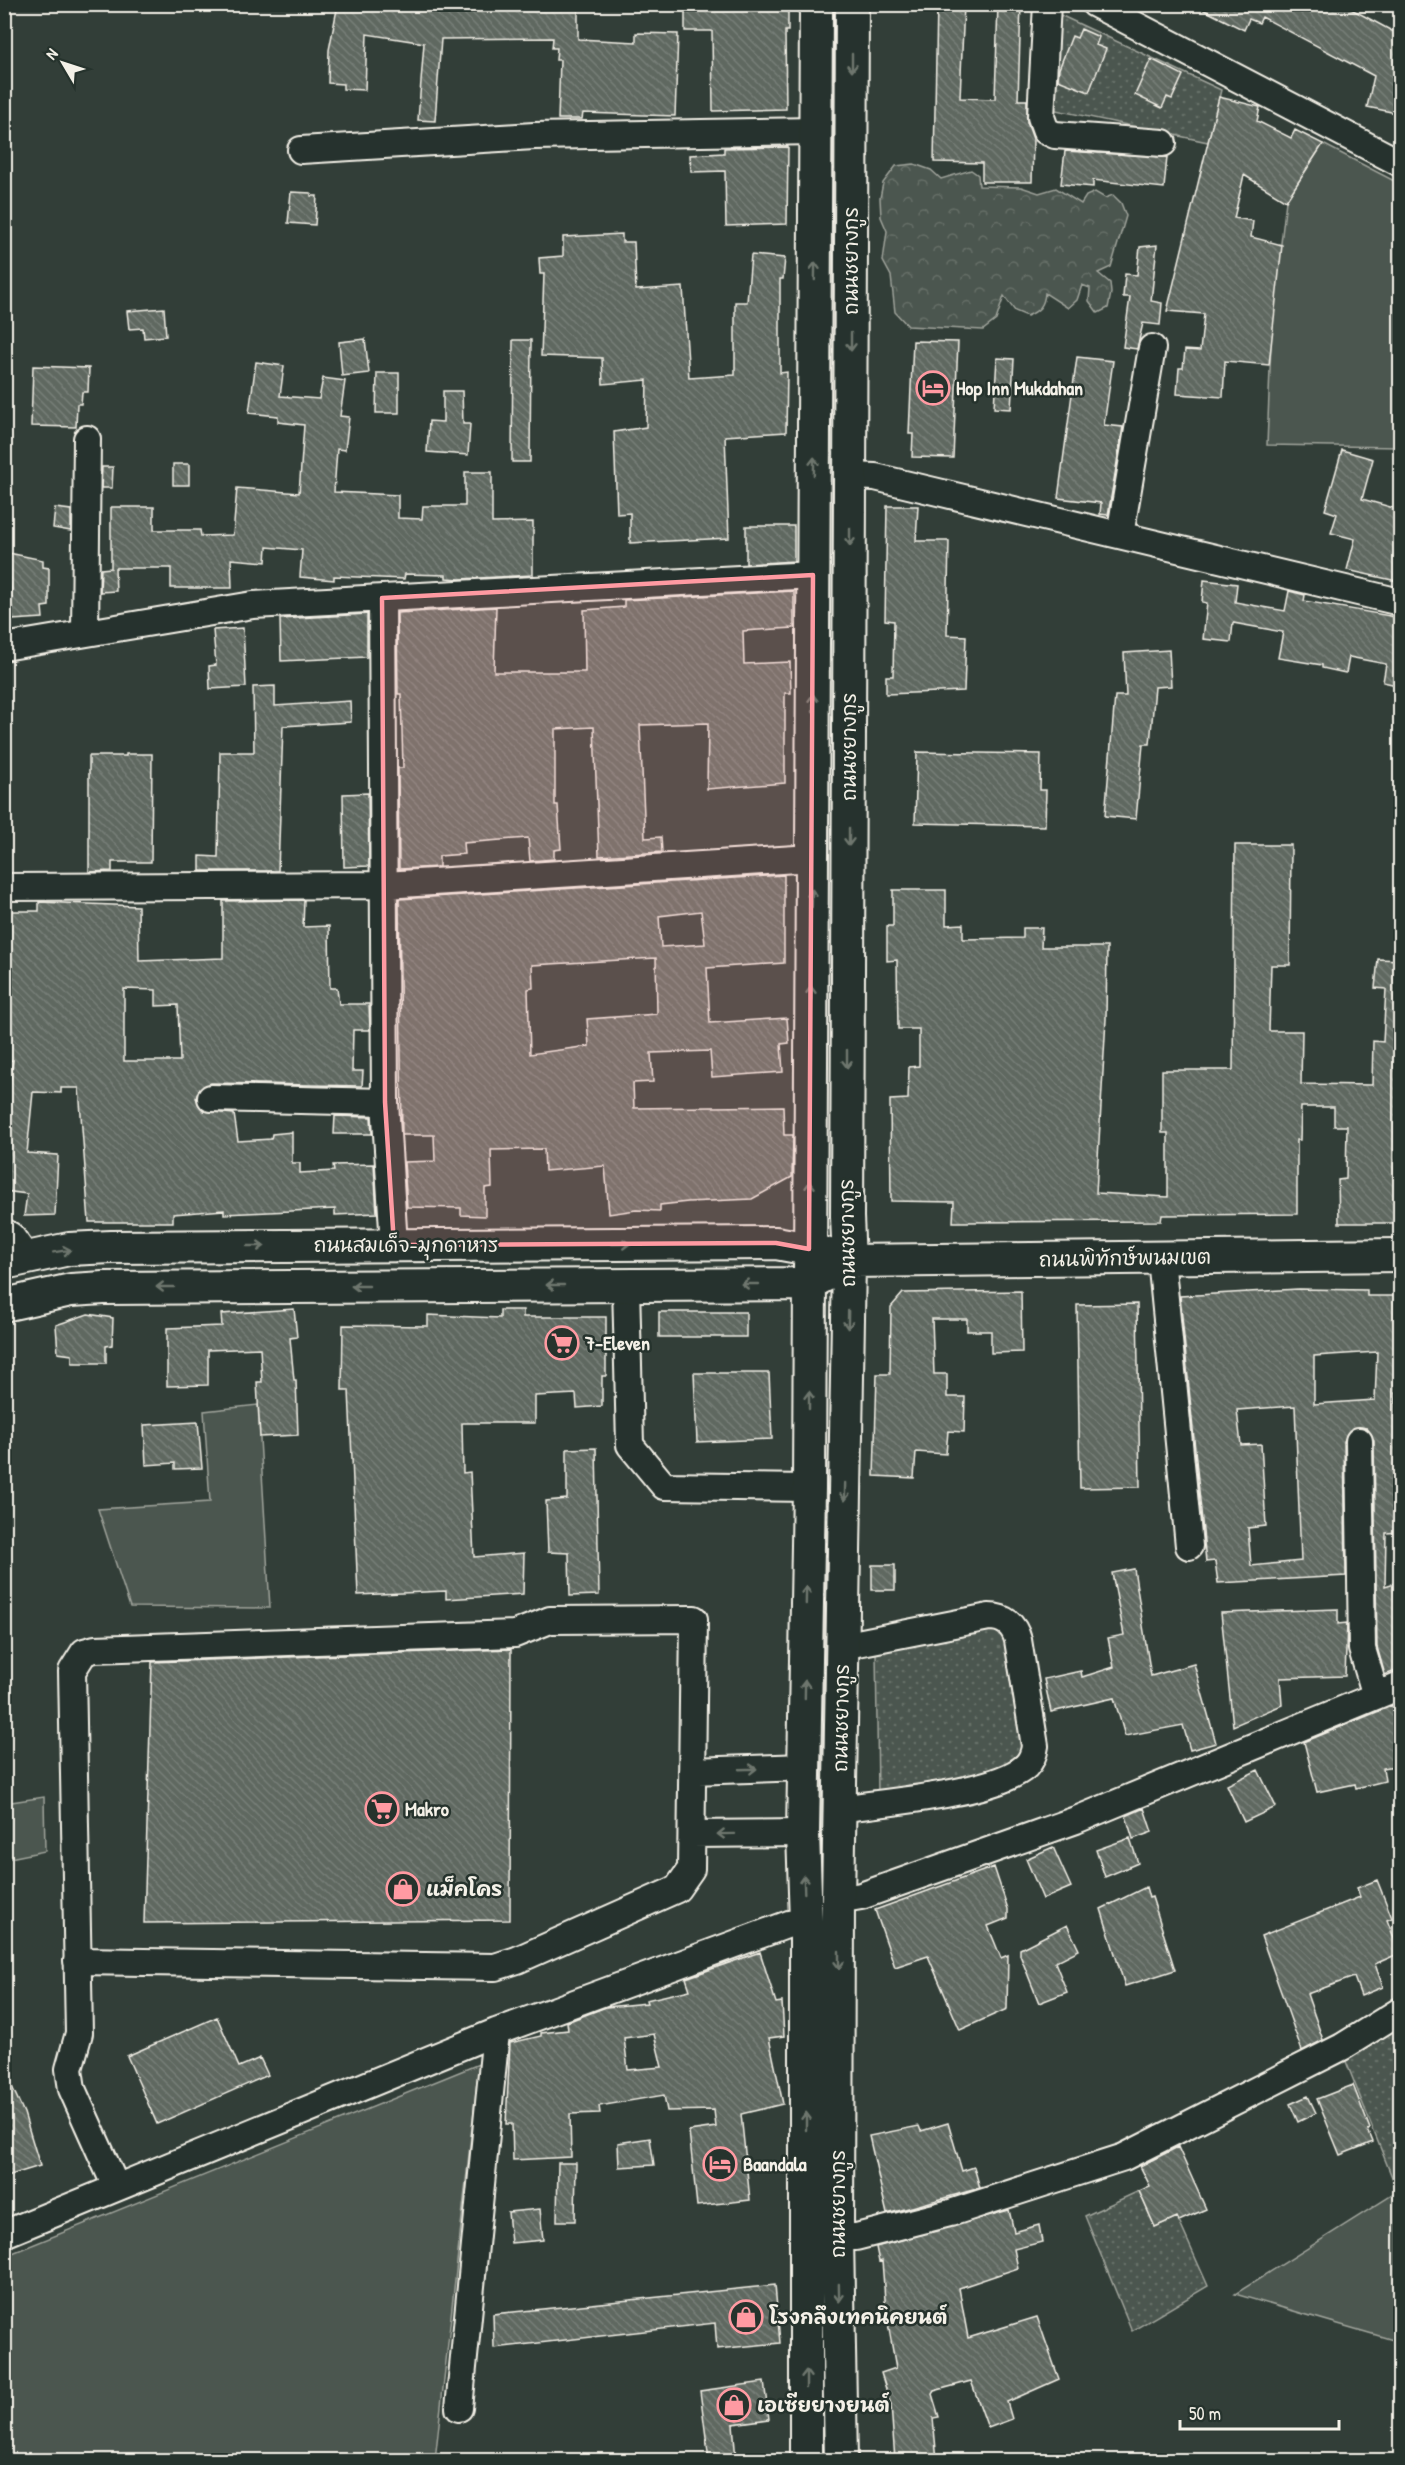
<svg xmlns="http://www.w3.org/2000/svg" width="1405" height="2465" font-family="'Patrick Hand','Playpen Sans Thai',sans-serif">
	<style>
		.grass { fill: #4c564f; stroke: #a0a49c; stroke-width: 1.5 }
		.forest { fill: url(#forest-crowns); stroke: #a0a49c; stroke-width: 1.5 }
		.garden { fill: url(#garden-dots); stroke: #a0a49c; stroke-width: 1.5 }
		.building { fill: url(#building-back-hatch); stroke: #f4f1e8; stroke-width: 1.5; fill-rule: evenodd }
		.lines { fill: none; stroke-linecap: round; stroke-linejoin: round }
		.minor-casing { stroke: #f4f1e8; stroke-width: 30 }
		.major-casing { stroke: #f4f1e8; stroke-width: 36 }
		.minor { stroke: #26332d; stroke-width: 26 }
		.major { stroke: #26332d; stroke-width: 32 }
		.oneway { stroke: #6e766e }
		.marked { fill: #ff9aa2; fill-opacity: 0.2; stroke: #ff9aa2; stroke-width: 4.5; stroke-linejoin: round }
		.labels { text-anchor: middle; stroke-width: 5; stroke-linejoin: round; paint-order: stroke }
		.street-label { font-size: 20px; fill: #f4f1e8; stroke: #26332d }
		.poi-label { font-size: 20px; font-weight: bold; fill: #f4f1e8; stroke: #26332d; text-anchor: start }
	</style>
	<defs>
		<pattern id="forest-crowns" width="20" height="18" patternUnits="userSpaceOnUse" patternTransform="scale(1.5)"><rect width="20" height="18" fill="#4c564f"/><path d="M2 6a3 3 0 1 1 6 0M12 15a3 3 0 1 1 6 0" fill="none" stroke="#666f68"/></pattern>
		<pattern id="garden-dots" width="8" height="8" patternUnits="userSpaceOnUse" patternTransform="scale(1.5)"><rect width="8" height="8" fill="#4c564f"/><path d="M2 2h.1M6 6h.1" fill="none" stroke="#666f68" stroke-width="1.8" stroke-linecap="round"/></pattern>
		<pattern id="building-back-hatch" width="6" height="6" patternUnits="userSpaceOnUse" patternTransform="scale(1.5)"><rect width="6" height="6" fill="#5f6861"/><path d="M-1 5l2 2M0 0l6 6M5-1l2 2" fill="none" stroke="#777e78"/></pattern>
	</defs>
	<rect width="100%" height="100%" fill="#323e38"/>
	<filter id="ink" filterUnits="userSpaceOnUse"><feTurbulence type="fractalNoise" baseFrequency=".0167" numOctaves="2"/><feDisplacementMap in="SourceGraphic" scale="12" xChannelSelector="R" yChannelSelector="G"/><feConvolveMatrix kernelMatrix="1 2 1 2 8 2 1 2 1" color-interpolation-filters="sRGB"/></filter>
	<g filter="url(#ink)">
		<path class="grass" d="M1323,144L1400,184V447L1267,445L1272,319L1286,201Z
			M258,1405L270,1608L130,1607L98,1509L210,1502L204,1411Z
			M44,1797L45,1851L5,1859V1803Z
			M479,2064L435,2460H5V2256Z
			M1400,2190V2342L1235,2294Z"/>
		<path class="forest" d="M914,164L931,170L941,179L971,170L978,175L979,186L1021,187L1039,193L1056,188L1081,204L1086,196L1095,192L1105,198L1113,195L1121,203L1126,216L1111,267L1098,273L1110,283L1111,293L1108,308L1098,313L1089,301L1090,288L1082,285L1077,300L1068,308L1045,293C1044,306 1039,311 1027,316L1015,311L1004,296L996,320L983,330L908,326L895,312L891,276L883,261L887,231L881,217L880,198L883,183L896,166Z"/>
		<path class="garden" d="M1060,15L1221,90L1208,142L1051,109Z
			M988,1628L995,1630L1006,1641L1022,1752L1005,1770L878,1794L876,1650Z
			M1400,2025V2184L1396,2187L1345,2059Z
			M1139,2191L1155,2227L1177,2217L1208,2286L1132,2331L1085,2216Z"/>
		<path class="building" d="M338,4H578V39L636,42V33L678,34L675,116L583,113L582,119H558L560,60H556L557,48H552L553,38L441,39L435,121L418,120L424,43L367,34L365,90L343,89V84L328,83L329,50Z
			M729,4H788V31H785L786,109L713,111L712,31H685V11H730Z
			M937,4H964L960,98L995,99L998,4H1021L1018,100H1027V122L1033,139L1032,182H982V163L934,162Z
			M1192,4H1342L1392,31L1401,33V114L1367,107L1374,76L1262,17L1259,23L1249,19L1244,30Z
			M1081,29L1099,37L1096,45L1106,49L1089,92L1058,80L1059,69L1072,36L1077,38Z
			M1151,59L1183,75L1172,99L1167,97L1162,108L1135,95Z
			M1219,97L1260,107L1257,121L1291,138L1295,130L1323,144L1286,201L1244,175L1234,218L1253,221L1251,237L1282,245L1269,365L1225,361L1223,397L1177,394L1179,368H1183L1185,350L1200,351L1204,314L1167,311Z
			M788,147L787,224L726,226L725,171L691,172L690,155L724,153V148Z
			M1065,151L1167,157L1164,188L1093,180V187L1061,184Z
			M291,192L311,193V196H317L315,225L288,223Z
			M622,234V242H634L636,290L683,287L689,378L735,375V302H747L751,255L785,258L783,279H780V373L787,372L786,432L725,436L729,538L630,543V513L617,514L614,432L646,427L647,380L603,384L602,358L541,356L544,274H540L539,258L563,256V237Z
			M1157,245L1151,301L1162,303L1160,325L1143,323L1137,349L1123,347L1130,297H1123L1125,274L1137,275L1140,247Z
			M164,308L166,336L144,338L143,328L129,329L127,311Z
			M365,339L369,373L342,376L339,342Z
			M513,340H531L530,462H512Z
			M913,341L958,342L953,458L912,457L913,434H909Z
			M1077,357L1113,361L1104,425L1123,427L1108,515L1100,514L1101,503L1058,498Z
			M997,358L1014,359L1011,409L994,408Z
			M256,362L284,366L280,396L319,399L323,378L345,381L340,416L349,417L345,450L337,449L334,492L398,495V518L422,519L423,506H465V472H492V523L533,522V575L460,579L446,578V575L405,574L404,579L334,576V580L300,577L302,550L267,547L266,562L231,559L232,588H171V568H115L116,591L100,592L101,569L111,568V507H154V530H200L201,536L233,535L237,488L299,493L304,425L278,422V416L249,413Z
			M33,366L89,368L88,392H82L81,404H77L76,427L31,426Z
			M377,373H399V413H376Z
			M443,391H462L463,424H470L468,455L427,452L429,421L443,422Z
			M1342,450L1373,459L1362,499L1401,510V582L1347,570L1355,539L1331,533L1337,514L1325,510Z
			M173,464H189V485H173Z
			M102,467H113L112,488H101Z
			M887,506H918L916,541H949L947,635L966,636L964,691L886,694V676H893L894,621L885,620Z
			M55,508L71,510V531L53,528Z
			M746,526H794V561L746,564Z
			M9,553L43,560V567L49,568V606L42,607L43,618L12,620Z
			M1204,580L1237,584L1235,602L1285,611L1289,591L1305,595L1304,601L1396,617L1395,630L1401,631V686L1383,682L1386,664L1349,657L1346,673L1322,668V665L1278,658L1283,632L1233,623L1231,642L1203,639L1207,603L1202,602Z
			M794,591V628L743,631L744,664L790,662L791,693H785V783L707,789L708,723L640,725L645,838L661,837L662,852L599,856L594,727L555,729V805H558L561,849L554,850V859L530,861L528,838L463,843L464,854L439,856V867L399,869L398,768H403L401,694H398L397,613L496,607L494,672H585L584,610L624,607V600Z
			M367,614V657L281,661L280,619Z
			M243,628L246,687L210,689L209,666L216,665L213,630Z
			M1169,650L1171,686L1155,687L1150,744H1143L1136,819L1105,816L1115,696H1126L1124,653Z
			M275,686V706L350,701L351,722L283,726L278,871H200V856L218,857L220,752H254L253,687Z
			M917,752L1041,754L1040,790H1046L1045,826L915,823Z
			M126,754H152L151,862H112V871L89,872V756H126Z
			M368,793L369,866L344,867L343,794Z
			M1235,845H1291L1290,965H1271L1269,1031H1302L1301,1084L1372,1085L1373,1041L1383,1042L1386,989L1375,988L1378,959L1401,960V1223H1339L1338,1180L1346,1179L1347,1126H1334V1107H1301L1300,1140H1297V1214L1162,1215L1161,1221L953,1222L954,1202L891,1201L890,1100L908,1099L909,1067L919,1066V1029H898L897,960L887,961V926H893V890H946V925L963,924V939L1023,938V928H1042L1041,947H1107L1106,1019L1096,1193L1168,1197V1133H1162V1070H1233Z
			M784,875V963L707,968L710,1023L787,1018L789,1043L781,1044L783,1072L712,1077L710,1051L651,1053L653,1082L633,1083L634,1108L783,1106L784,1135H793L792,1177L752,1199L688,1202L660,1205V1211L636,1210L609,1214L605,1166L545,1171L544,1149L491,1150L492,1187L485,1188V1216L461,1215V1208L407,1207L404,1162L435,1161L434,1135H402L399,899ZM701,911L705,944L661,947L659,916ZM656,958L657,1014L587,1019L589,1046L530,1054L528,989L533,988L532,965Z
			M304,900L303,927L329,926L330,988H337L339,1004H369L370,1030H353L352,1071H363L362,1086L211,1083L199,1090L196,1098L204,1111L234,1114L238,1141L271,1139L272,1134L292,1132V1163H300V1173L334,1171L333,1165L374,1164L377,1213L335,1215V1209L224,1214V1210L173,1214V1222H89L79,1088H61V1093L33,1092L27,1153L58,1155L55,1215L24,1216L27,1194L4,1191V1107H7L13,1060L8,1061V1052L4,1051V1034L7,1035L8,1029L6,984L8,947H4V911H39V902L138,906L139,961L223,958V901ZM124,989L156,990V1006L178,1005L180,1061H124Z
			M335,1116L371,1117L372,1134H334Z
			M1298,1289L1367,1290V1296H1401V1393H1395L1401,1532L1386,1533L1385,1586L1401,1581V1669L1385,1675L1377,1647L1374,1441L1367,1428H1352L1344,1441L1346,1576L1218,1583L1215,1561L1206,1562L1180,1296ZM1377,1352L1375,1400L1314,1404V1356ZM1295,1406L1301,1561L1251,1566L1248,1528L1266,1526L1261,1444L1241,1445L1237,1410Z
			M1021,1291L1022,1352L991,1353V1331H967V1319H932L934,1374H947V1397H965L964,1432L948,1431L946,1454L916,1452L914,1478L874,1476L877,1374H890L891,1307L903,1293Z
			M1137,1304L1140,1487L1080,1488L1077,1305Z
			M294,1309L297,1337L290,1338L294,1380H296L298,1435L260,1437L257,1382H262L260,1348L208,1350V1385L167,1386V1328L222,1326L221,1314Z
			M500,1310H523V1317H606V1376H602V1406L577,1408L576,1394L535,1396V1423H462L463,1473L470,1472L474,1557L524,1553L523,1594L446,1599V1591L358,1595L349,1390H342L343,1325L428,1326V1315L500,1318Z
			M659,1312H746V1337H659Z
			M88,1314L113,1318L112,1345L106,1346V1363H72V1355L58,1353L56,1325Z
			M694,1373H769L772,1439L697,1442Z
			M198,1422L202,1468L175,1469V1463L146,1465L144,1425Z
			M596,1448L599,1595L570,1596L569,1553L548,1552L546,1501L567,1499V1449Z
			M872,1565H895V1590H872Z
			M1134,1569L1151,1676L1194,1664L1216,1743L1190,1750L1183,1725L1125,1736L1114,1698L1051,1712L1044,1679L1081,1671L1082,1677L1114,1667L1108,1638L1124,1635L1112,1573Z
			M1338,1609V1624L1347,1623L1345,1676L1280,1678L1282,1705L1233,1726L1221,1613Z
			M511,1649L510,1920L144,1923L152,1662Z
			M1401,1702V1765L1383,1768L1385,1781L1356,1788L1355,1784L1317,1792L1304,1742Z
			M1258,1770L1276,1807L1244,1822L1227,1785Z
			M1144,1808L1152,1832L1133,1839L1126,1816Z
			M1130,1838L1138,1863L1105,1877L1096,1850Z
			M1053,1847L1071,1887L1043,1899L1026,1859Z
			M994,1867L1008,1909V1918L988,1926L1001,1958L1008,1955L1007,2009L960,2030L928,1956L895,1967L875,1910Z
			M1377,1880L1392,1918L1387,1920L1400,1953L1375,1964L1383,1987L1361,1996L1354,1977L1307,1994L1323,2040L1302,2051L1261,1936L1360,1897L1357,1888Z
			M1146,1887L1149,1898L1152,1897L1175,1970L1125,1986L1101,1909Z
			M1067,1925L1079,1950L1055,1962L1067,1992L1039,2003L1020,1955V1949Z
			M760,1952L776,2003L782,2002L784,2036L769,2038L783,2104L741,2114L750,2200L697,2206L689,2131L716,2127L714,2110L667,2111L664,2095L599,2106L600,2113L570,2114L571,2157L513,2160L512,2124H506L510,2043L541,2036V2033L568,2030L567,2022L606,2007L647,2003L646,2000L690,1990L686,1978ZM654,2034L662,2067L628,2070L624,2038Z
			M217,2017L239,2067L260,2058L268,2075L157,2124L127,2056Z
			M4,2069L24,2113L40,2166L4,2177Z
			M1353,2085L1370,2129L1368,2130L1373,2142L1340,2155L1317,2099Z
			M1308,2096L1316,2113L1298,2122L1290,2104Z
			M948,2123L962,2171L974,2167L980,2188L887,2214L869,2136L919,2126L921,2131Z
			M650,2138L654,2165L619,2167L618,2143Z
			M1178,2147L1206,2209L1179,2221L1177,2217L1155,2227L1139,2191L1150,2186L1140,2166Z
			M558,2163H576L575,2221H557Z
			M540,2209L543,2240L511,2243L508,2212Z
			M1009,2210L1014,2232L1039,2225L1042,2242L1014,2249L1018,2268L959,2288L968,2338L1037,2317L1059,2379L1007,2402L1012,2419L988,2428L971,2381L934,2391L932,2394L939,2417L933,2418L937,2460H895L891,2405L881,2373L896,2368L886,2312L882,2261L879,2262L876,2247Z
			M775,2285L780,2343L717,2349L715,2323L494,2348L493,2314Z
			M764,2382L769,2419L733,2424L736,2460H709L700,2391Z"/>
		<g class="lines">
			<g class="minor-casing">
				<path id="minor" d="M1047,4L1041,117L1046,131L1055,135L1163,143
					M1095,4L1400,163
					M301,150L534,136L817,131
					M851,476L875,477L1400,602
					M1120,535L1152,348
					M382,598L385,1102L394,1245
					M85,632L87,439
					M4,647L253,605L813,575
					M4,887L385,885L812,858
					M211,1098L385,1102
					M4,1232L11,1236L26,1257
					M1161,1258L1189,1546
					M626,1285L630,1445L664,1486L809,1488
					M1359,1441L1362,1649L1376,1696
					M692,1771L804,1767
					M840,1809C883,1802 996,1794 1026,1766C1032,1760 1034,1754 1035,1746L1018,1640C1014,1625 1005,1617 989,1617L842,1646
					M692,1834L803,1833
					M838,1900L861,1896L1076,1820L1400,1686
					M77,1961L495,1967L517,1960L677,1889L691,1869L694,1619L550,1620L515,1634L95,1649L84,1652L72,1671L79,2033L69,2069L72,2089L116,2187
					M4,2234L496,2032L789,1924L806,1922
					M837,2237H856L950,2213L1124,2157L1342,2047L1400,2011
					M459,2408L496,2032"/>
			</g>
			<g class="major-casing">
				<path id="major" d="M4,1263L69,1249L111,1247L776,1243L809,1249L849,1261L1400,1255
					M4,1305L71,1290L104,1288L808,1284L827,1274
					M806,2460V1922L803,1833L809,1488L816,4
					M841,2460L837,2237L838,1900L849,1261L847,1217L852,4"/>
			</g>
			<use href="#minor" class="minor"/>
			<use href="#major" class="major"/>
		</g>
		<defs><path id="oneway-shaft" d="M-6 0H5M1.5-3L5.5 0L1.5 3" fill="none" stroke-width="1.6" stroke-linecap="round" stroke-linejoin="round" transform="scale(1.5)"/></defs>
		<g class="oneway">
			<use href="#oneway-shaft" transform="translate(852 63) rotate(90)"/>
			<use href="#oneway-shaft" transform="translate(815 271) rotate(-89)"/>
			<use href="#oneway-shaft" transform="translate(851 342) rotate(90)"/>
			<use href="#oneway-shaft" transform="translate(814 466) rotate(-89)"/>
			<use href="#oneway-shaft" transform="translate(850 537) rotate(90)"/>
			<use href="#oneway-shaft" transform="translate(813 703) rotate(-90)"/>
			<use href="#oneway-shaft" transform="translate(849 837) rotate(90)"/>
			<use href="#oneway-shaft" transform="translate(812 898) rotate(-89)"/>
			<use href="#oneway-shaft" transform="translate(811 995) rotate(-90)"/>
			<use href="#oneway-shaft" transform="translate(847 1059) rotate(90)"/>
			<use href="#oneway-shaft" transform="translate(810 1190) rotate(-90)"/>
			<use href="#oneway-shaft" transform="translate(621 1244)"/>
			<use href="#oneway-shaft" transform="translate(256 1246)"/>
			<use href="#oneway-shaft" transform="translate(62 1251) rotate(-9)"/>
			<use href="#oneway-shaft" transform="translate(750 1284) rotate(180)"/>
			<use href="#oneway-shaft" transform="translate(555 1285) rotate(180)"/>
			<use href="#oneway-shaft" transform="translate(360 1286) rotate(180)"/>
			<use href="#oneway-shaft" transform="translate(165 1287) rotate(180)"/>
			<use href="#oneway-shaft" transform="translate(848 1320) rotate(91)"/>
			<use href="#oneway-shaft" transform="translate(809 1400) rotate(-90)"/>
			<use href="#oneway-shaft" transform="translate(845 1492) rotate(91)"/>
			<use href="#oneway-shaft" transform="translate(806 1595) rotate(-89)"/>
			<use href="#oneway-shaft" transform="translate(805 1689) rotate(-89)"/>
			<use href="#oneway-shaft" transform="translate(748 1769) rotate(-2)"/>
			<use href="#oneway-shaft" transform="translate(726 1834) rotate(179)"/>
			<use href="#oneway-shaft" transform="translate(804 1884) rotate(-92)"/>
			<use href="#oneway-shaft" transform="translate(839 1960) rotate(90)"/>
			<use href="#oneway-shaft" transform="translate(806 2121) rotate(-90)"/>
			<use href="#oneway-shaft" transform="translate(839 2293) rotate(89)"/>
			<use href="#oneway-shaft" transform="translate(806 2379) rotate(-90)"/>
		</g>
	</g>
	<path class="marked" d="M813,575L809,1249L776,1243L394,1245L385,1102L382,598Z"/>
	<defs>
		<g id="hotel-ring" transform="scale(1.725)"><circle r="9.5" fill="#26332d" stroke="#ff9aa2" stroke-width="1.5"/><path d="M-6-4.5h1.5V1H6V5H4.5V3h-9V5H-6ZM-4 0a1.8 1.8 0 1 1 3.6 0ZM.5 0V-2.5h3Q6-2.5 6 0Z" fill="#ff9aa2"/></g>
		<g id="supermarket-ring" transform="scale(1.725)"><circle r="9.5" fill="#26332d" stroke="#ff9aa2" stroke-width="1.5"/><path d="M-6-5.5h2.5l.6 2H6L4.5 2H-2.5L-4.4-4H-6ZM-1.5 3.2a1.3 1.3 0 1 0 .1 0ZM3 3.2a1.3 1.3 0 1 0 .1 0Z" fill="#ff9aa2"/></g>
		<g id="shop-ring" transform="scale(1.725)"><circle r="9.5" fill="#26332d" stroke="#ff9aa2" stroke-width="1.5"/><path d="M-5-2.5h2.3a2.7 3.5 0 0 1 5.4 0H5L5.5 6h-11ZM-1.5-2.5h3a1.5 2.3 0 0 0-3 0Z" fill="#ff9aa2"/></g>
	</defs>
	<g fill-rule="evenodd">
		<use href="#hotel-ring" x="933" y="388"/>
		<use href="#supermarket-ring" x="562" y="1343"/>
		<use href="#supermarket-ring" x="382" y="1809"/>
		<use href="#shop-ring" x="403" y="1889"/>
		<use href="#hotel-ring" x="720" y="2164"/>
		<use href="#shop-ring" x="746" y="2317"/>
		<use href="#shop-ring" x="734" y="2405"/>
	</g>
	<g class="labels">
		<g class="street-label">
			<text transform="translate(851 261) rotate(-90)" y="7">ถนนชยางกูร</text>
			<text transform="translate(849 747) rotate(-90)" y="7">ถนนชยางกูร</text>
			<text transform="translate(847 1233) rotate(-91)" y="7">ถนนชยางกูร</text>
			<text x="406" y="1252">ถนนสมเด็จ-มุกดาหาร</text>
			<text transform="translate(1125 1258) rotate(-1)" y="7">ถนนพิทักษ์พนมเขต</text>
			<text transform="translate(841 1718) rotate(-89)" y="7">ถนนชยางกูร</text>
			<text transform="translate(838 2204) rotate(-90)" y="7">ถนนชยางกูร</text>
		</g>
		<g class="poi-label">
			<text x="956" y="395">Hop Inn Mukdahan</text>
			<text x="585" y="1350">7-Eleven</text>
			<text x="405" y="1816">Makro</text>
			<text x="426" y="1896">แม็คโคร</text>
			<text x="743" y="2171">Baandala</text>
			<text x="769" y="2324">โรงกลึงเทคนิคยนต์</text>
			<text x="757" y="2412">เอเซียยางยนต์</text>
		</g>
	</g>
	<rect width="1405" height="2465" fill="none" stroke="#26332d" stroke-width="24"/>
	<rect x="12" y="12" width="1381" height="2441" fill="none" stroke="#f4f1e8" stroke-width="2" filter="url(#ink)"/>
	<g transform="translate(63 63) rotate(309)" stroke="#26332d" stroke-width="4.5" paint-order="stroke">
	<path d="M0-4.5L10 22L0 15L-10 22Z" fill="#f4f1e8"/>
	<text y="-9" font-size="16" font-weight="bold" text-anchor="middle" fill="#f4f1e8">N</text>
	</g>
	<path d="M1180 2420v9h159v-9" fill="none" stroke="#f4f1e8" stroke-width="3"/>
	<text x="1189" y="2420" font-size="18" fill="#f4f1e8" stroke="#26332d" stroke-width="4.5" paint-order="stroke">50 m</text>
</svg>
